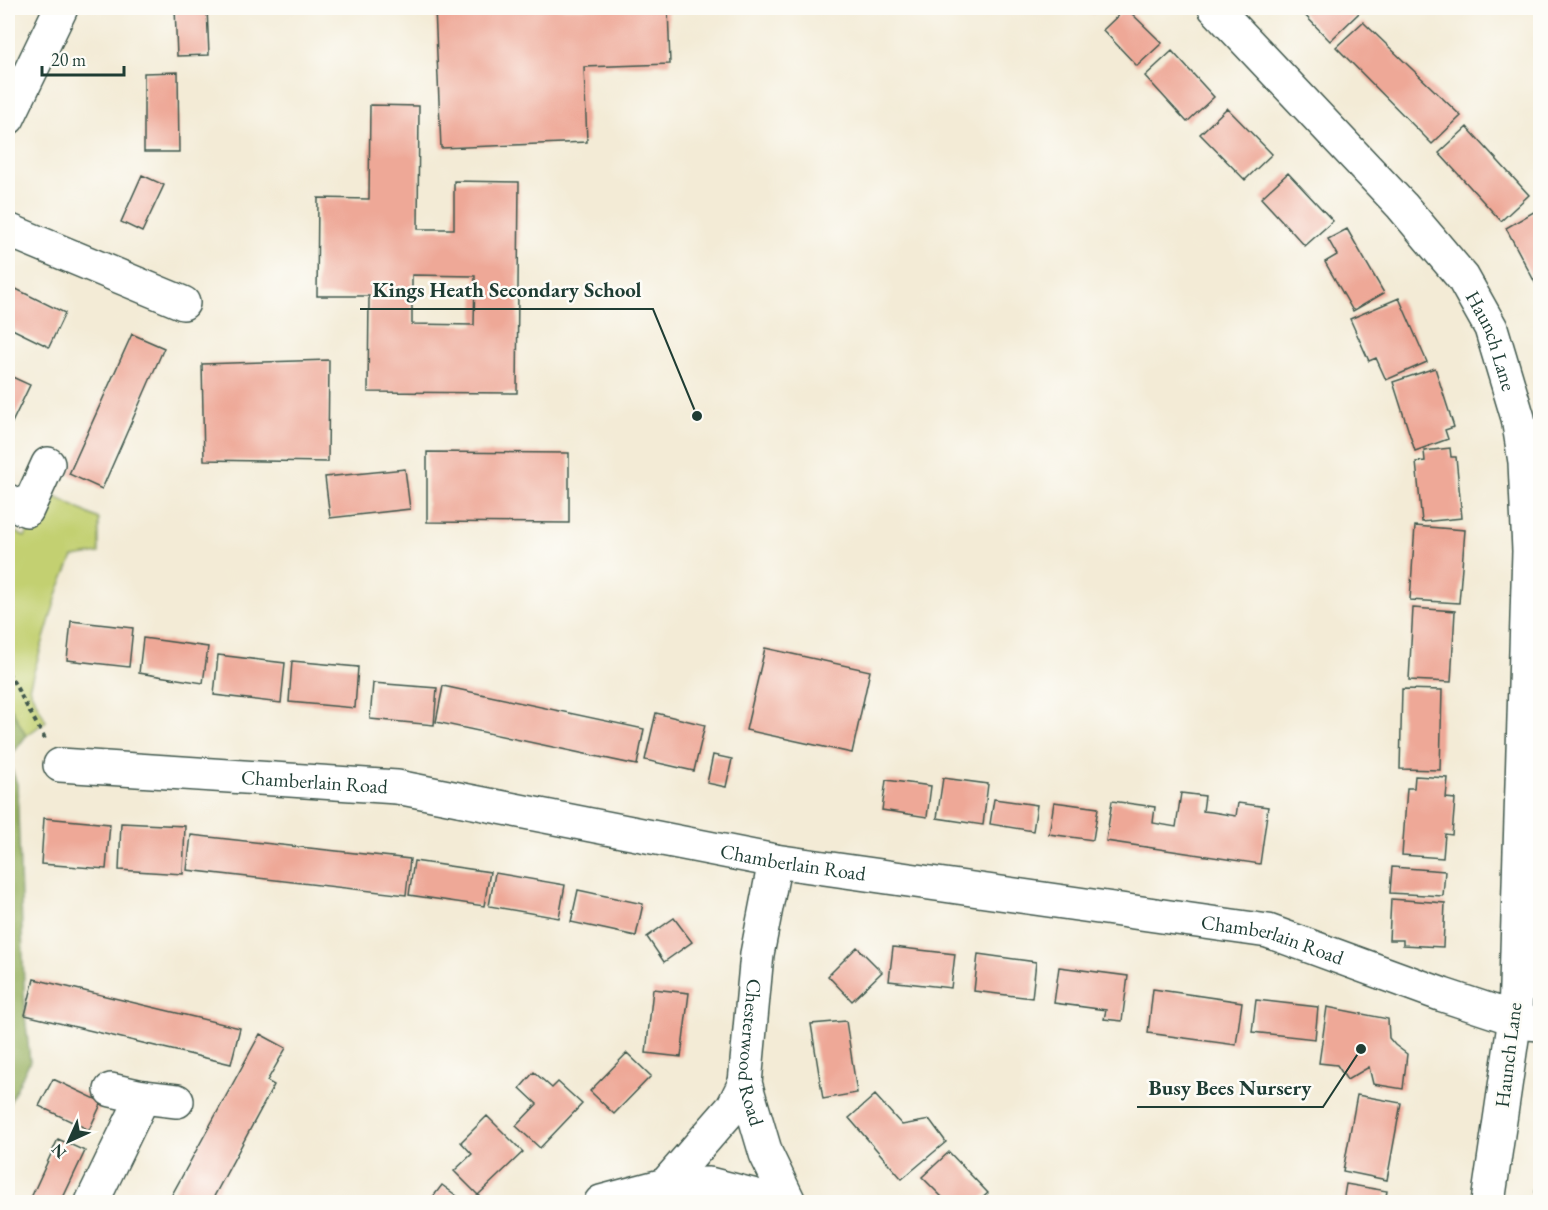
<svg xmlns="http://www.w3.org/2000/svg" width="1548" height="1210" font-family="'EB Garamond',serif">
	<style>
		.green { fill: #c3d071; stroke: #718652; stroke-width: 1.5 }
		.forest { fill: #9ab263; stroke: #5c784c; stroke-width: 1.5 }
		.building { fill: #eea897; fill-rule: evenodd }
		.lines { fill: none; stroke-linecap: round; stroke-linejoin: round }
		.minor-casing { stroke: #3f574c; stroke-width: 36 }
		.path { stroke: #3f574c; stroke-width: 4; stroke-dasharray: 4.5 4.5; stroke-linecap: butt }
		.minor { stroke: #fff; stroke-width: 33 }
		.labels { text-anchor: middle; stroke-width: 5; stroke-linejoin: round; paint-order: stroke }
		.street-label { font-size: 20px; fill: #1f3d34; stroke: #fdfcf7 }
		.leader { fill: none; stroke: #1f3d34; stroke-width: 2 }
		.callout-dot { fill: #1f3d34; stroke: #fdfcf7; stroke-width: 2 }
		.callout-label { font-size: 21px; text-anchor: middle; font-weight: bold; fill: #1f3d34; stroke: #fdfcf7; stroke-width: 5; stroke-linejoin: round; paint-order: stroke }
	</style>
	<rect width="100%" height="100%" fill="#fdfcf7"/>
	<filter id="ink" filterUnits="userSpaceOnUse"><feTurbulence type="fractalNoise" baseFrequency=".0167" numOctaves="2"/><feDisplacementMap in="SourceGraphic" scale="12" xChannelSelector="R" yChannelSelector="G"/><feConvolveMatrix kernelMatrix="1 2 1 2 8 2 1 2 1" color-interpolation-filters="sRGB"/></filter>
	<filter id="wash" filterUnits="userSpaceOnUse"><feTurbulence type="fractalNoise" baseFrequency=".008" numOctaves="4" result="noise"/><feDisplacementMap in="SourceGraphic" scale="24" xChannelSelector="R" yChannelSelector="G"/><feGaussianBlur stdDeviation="1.35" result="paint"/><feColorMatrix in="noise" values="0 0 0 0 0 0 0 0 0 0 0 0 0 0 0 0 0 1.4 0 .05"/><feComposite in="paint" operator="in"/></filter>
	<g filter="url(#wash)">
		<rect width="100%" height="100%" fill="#f3ebd6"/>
		<path class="green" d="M48,493L99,519V553L73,557L59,589L29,688L46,721L26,736L8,702V528L25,537Z"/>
		<path class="forest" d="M8,702L26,736L8,760L17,784L25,1015L30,1061L8,1106Z"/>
		<g id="blocks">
			<path class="building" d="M175,8H207L209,55L177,56Z
				M435,8H668L670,64L584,67L587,142L441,148Z
				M1087,8H1100L1093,14Z
				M1126,8L1162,43L1137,66L1103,30Z
				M1298,8H1355L1360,12L1330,41Z
				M1363,22L1461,116L1432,144L1336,47Z
				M1172,51L1214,97L1187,122L1145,76Z
				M178,72L179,152H144V73Z
				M370,105L419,106L418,229H454V181L519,182L517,393L368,392L369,296H317L318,198L369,199ZM412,275L475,276L474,325L412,324Z
				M1227,108L1272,154L1245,180L1200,134Z
				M1467,127L1529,195L1501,221L1439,153Z
				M1288,173L1333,221L1305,246L1261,198Z
				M142,175L164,185L142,232L121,222Z
				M1537,210L1540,217V292L1506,228Z
				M1347,229L1384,293L1353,311L1325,262L1337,255L1328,239Z
				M8,285L65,313L49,347L8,327Z
				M1399,298L1427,362L1386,380L1376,358L1369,361L1350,319Z
				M132,334L164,348L102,489L69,474Z
				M329,360L328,462L204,460L202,364Z
				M1435,368L1454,427L1445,430L1448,439L1415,451L1393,382Z
				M8,375L30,385L8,431Z
				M1450,448L1451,457H1456L1462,518L1422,522L1416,462L1425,461L1424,451Z
				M427,452L569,453V523L427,522Z
				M405,469L410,509L330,518L325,477Z
				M1415,526L1465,530L1459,603L1410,600Z
				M1413,608L1455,611L1451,682L1409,680Z
				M71,621L133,628L129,667L67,660Z
				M143,638L208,647L203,683L139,673Z
				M765,648L870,671L852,753L746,730Z
				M218,655L285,663L281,703L214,695Z
				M292,661L358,667L355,708L289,702Z
				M373,683L437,688L434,725L370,719Z
				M443,686L644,729L637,765L436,722Z
				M1402,689L1442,690L1440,770L1400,769Z
				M656,713L705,725L694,771L645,760Z
				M713,755L732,759L726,787L707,783Z
				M1415,776L1448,778L1446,798L1455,799L1452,835L1445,834L1443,858L1402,855L1407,788H1414Z
				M943,778L988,784L983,825L937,818Z
				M886,780L931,786L927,817L882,810Z
				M1181,793L1205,796L1203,811L1212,812L1236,816L1238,803L1268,807L1260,864L1106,841L1112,801L1155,807L1153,823L1176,827Z
				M994,799L1037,805L1033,831L990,824Z
				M1054,802L1098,808L1093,840L1049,834Z
				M44,818L110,824L106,869L41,864Z
				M121,823L185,826L183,874L119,870Z
				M191,835L410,859L406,895L187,870Z
				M414,861L490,872L484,906L409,895Z
				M1392,867L1445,871L1443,896L1390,893Z
				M495,873L565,885L559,918L489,906Z
				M578,890L643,904L636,936L571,922Z
				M1391,899L1445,903L1443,947L1403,945V940H1389Z
				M674,918L692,942L664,962L647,937Z
				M857,947L882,972L852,1001L828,976Z
				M893,947L955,954L951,988L889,981Z
				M978,954L1036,962L1032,998L974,991Z
				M1059,967L1128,976L1122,1021L1104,1019L1106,1010L1054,1003Z
				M34,979L240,1028L231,1064L25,1015Z
				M653,989L689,993L681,1057L646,1053Z
				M1153,989L1242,1002L1236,1045L1148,1033Z
				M1256,1000L1318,1007L1315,1039L1252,1032Z
				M1327,1007L1388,1019L1389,1038L1395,1045L1407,1054L1403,1089L1373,1084L1369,1067L1347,1080L1337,1065L1319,1063Z
				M846,1021L857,1093L823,1099L811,1024Z
				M260,1034L286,1048L267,1081L274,1085L211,1202H168Z
				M627,1053L651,1076L614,1114L590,1091Z
				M534,1072L552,1088L558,1082L582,1104L540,1148L516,1126L537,1104L520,1088Z
				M53,1079L102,1102L89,1130L39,1106Z
				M875,1095L902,1125L930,1120L946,1142L902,1179L849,1118Z
				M1357,1095L1401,1103L1387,1180L1343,1171Z
				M487,1116L523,1152L478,1195L454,1171L472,1154L461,1142Z
				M58,1139L85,1151L61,1202H29Z
				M949,1152L988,1193L978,1202H947L922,1177Z
				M1539,1163L1540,1202H1534Z
				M1346,1184L1387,1191L1385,1202H1343Z
				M442,1185L465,1202H429Z"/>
		</g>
	</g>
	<g filter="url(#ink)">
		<use href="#blocks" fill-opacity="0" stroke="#3f574c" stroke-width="1.5"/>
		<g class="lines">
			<g class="minor-casing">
				<g id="minor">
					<path id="s1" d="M1215,8L1402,206L1463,278L1491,328L1518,418L1525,462L1529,551L1515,1018L1488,1202"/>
					<path d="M8,118L61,8"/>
					<path d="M8,230L183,303"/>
					<path d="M8,501L27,510L48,464"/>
					<path id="s2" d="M60,765L397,787L775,861L1268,931L1443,995L1528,1023L1540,1024"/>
					<path id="s3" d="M775,861L757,954L745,1083L766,1154L789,1202"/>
					<path d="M111,1090L143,1097L177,1101"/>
					<path d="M665,1185L733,1107L745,1083"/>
					<path d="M92,1202L143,1097"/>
					<path d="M601,1202L665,1185L709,1184L780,1202"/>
				</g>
			</g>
			<path class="path" d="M8,672L46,741"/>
			<use href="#minor" class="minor"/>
		</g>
	</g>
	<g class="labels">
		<g class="street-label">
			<text dy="7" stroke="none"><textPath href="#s1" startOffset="436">Haunch Lane</textPath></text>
			<text dy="7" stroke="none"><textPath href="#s2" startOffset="255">Chamberlain Road</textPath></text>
			<text dy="7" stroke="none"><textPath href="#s2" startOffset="741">Chamberlain Road</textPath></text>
			<text dy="7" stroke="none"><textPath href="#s2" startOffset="1227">Chamberlain Road</textPath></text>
			<text dy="7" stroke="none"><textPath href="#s3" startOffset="194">Chesterwood Road</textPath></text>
			<text transform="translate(1508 1055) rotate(-83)" y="7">Haunch Lane</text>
		</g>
	</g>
	<path class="leader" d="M697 416L653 309H360M1361 1049L1323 1107H1137"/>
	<g class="callout-dot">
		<circle cx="697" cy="416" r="6"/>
		<circle cx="1361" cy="1049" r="6"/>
	</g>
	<g class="callout-label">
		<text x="507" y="297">Kings Heath Secondary School</text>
		<text x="1230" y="1095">Busy Bees Nursery</text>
	</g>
	<rect width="1548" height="1210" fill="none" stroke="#fdfcf7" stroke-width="30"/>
	<g transform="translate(69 1141) rotate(225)" stroke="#fdfcf7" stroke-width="4.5" paint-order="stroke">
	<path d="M0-4.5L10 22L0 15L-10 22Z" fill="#1f3d34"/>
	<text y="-9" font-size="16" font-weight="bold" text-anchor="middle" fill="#1f3d34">N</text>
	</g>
	<path d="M42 66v9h82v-9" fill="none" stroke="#1f3d34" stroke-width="3"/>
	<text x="51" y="66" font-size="18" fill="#1f3d34" stroke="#fdfcf7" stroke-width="4.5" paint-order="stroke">20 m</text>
</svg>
